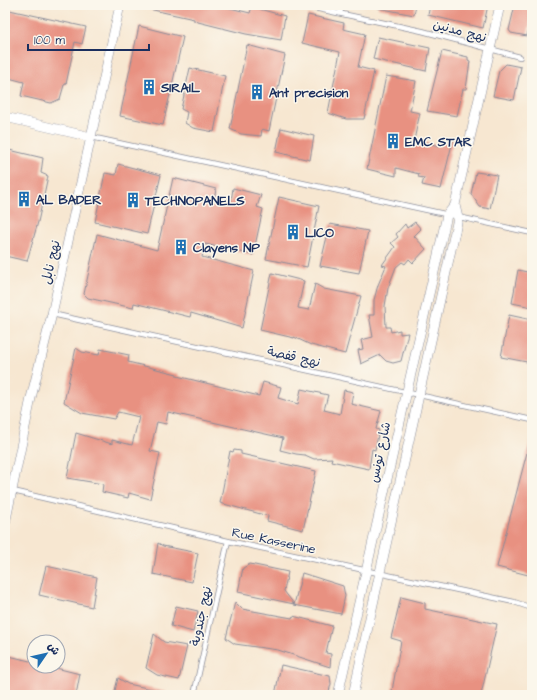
<svg xmlns="http://www.w3.org/2000/svg" width="537" height="700" font-family="'Architects Daughter','Playpen Sans Arabic',sans-serif">
	<style>
		.building { fill: #e89181 }
		.lines { fill: none; stroke-linecap: round; stroke-linejoin: round }
		.lane-casing { stroke: #898b98; stroke-width: 6 }
		.street-casing { stroke: #898b98; stroke-width: 10 }
		.lane { stroke: #fff; stroke-width: 4.5 }
		.street { stroke: #fff; stroke-width: 9 }
		.labels { text-anchor: middle; stroke-width: 3; stroke-linejoin: round; paint-order: stroke }
		.street-label { font-size: 13px; fill: #1b2f5e; stroke: #fbf7ec }
		.poi-label { font-size: 13px; font-weight: bold; fill: #1b2f5e; stroke: #fbf7ec; text-anchor: start }
	</style>
	<rect width="100%" height="100%" fill="#fbf7ec"/>
	<filter id="ink" filterUnits="userSpaceOnUse"><feTurbulence type="fractalNoise" baseFrequency=".025" numOctaves="2"/><feDisplacementMap in="SourceGraphic" scale="8" xChannelSelector="R" yChannelSelector="G"/><feConvolveMatrix kernelMatrix="1 2 1 2 8 2 1 2 1" color-interpolation-filters="sRGB"/></filter>
	<filter id="wash" filterUnits="userSpaceOnUse"><feTurbulence type="fractalNoise" baseFrequency=".012" numOctaves="4" result="noise"/><feDisplacementMap in="SourceGraphic" scale="16" xChannelSelector="R" yChannelSelector="G"/><feGaussianBlur stdDeviation="0.9" result="paint"/><feColorMatrix in="noise" values="0 0 0 0 0 0 0 0 0 0 0 0 0 0 0 0 0 1.4 0 .05"/><feComposite in="paint" operator="in"/></filter>
	<g filter="url(#wash)">
		<rect width="100%" height="100%" fill="#f7e7d1"/>
		<g id="blocks">
			<path class="building" d="M144,5H218L250,13L252,7L285,16L281,40L246,34L194,21V19L144,8Z
				M378,5H416L414,15L378,8Z
				M430,5H488L483,28L428,15Z
				M515,5H532V17L527,36L511,33L509,30Z
				M5,9L86,27L82,44L75,42L66,84L64,85L60,99L51,103L21,96L24,82L5,77Z
				M308,15L344,23L343,29L365,34L358,67L374,71L364,119H346L328,113L340,52L302,43Z
				M139,26L183,37L163,125L120,116Z
				M378,37L430,48L426,71L373,59Z
				M247,45L285,55L269,131L262,129L261,136L241,134L230,129Z
				M442,51L468,57V60L470,61L466,89H463L457,116L427,111Z
				M506,64L521,67L514,100L493,96L499,71Z
				M190,68L225,76L214,132L193,128L185,123L187,112L181,109Z
				M386,76L416,81L410,111L420,113L414,140L440,146L442,137L453,140L441,189L422,185L424,178L418,177L419,174L396,168V176L367,169Z
				M281,128L314,136L310,160L276,152Z
				M5,149L43,158L41,173L48,176L38,222L27,261L5,256Z
				M118,164L161,175L147,234L95,222L105,173L116,175Z
				M476,172L497,175L490,209L480,207L471,194Z
				M173,178L216,189L214,201L231,202L233,188L261,195L257,207L263,209L253,255L205,244L202,257L254,271L242,328L191,313L190,317L134,303L133,308L88,298L84,294L97,234L157,250Z
				M279,197L319,206L307,267L266,259Z
				M415,222L421,229L414,236L426,249L413,263L409,259L405,264L402,262L396,267L388,288L385,306L386,327H390L391,332L400,330V334L408,333L401,361L393,363L386,361L380,355L361,364L358,350L363,349L361,340L373,337L369,315H374V300L378,285L386,266L382,265L395,247L391,243L398,237L396,234L405,224L407,228Z
				M330,224L368,231L359,273L320,266Z
				M518,270L532,273V307L512,303Z
				M272,273L304,281L298,308L309,310L315,284L324,289L361,296L345,354L311,345L294,337V338L260,330Z
				M509,315L532,320V363L501,357Z
				M76,348L82,352L99,355L100,349L129,355L128,362L177,374V376L259,396L263,382L281,387L278,398L298,404L301,389L328,395L324,410L340,414L344,390L353,392L351,404L381,411L376,429L379,430L375,450L372,449L369,469L331,461L332,458L314,459L305,455L296,454L280,450L283,438L168,412L166,424L157,422L150,451L160,453L150,499L129,493L128,498L102,492L103,484L67,478L76,433L112,444V440L132,445L139,417L118,412L114,419L82,413L64,402Z
				M530,441H532V576L497,567Z
				M234,450L241,451V454L316,471L303,530L267,521L268,516L220,503L230,451L233,452Z
				M158,543L163,546L198,553L192,582L153,574Z
				M250,564L288,572L284,591L294,604L238,592L243,568Z
				M46,566L97,577L92,607L39,595Z
				M302,573L343,586L345,596L341,614L294,605Z
				M401,597L425,603V609L497,624L481,695H405L392,691L401,641L391,638Z
				M235,602L242,609L292,618L293,616L332,626L326,653L331,654L330,667L278,650L235,644L226,638Z
				M176,606L198,611L193,632L171,626Z
				M154,634L164,642L187,646L179,680L157,675L146,668Z
				M5,655L34,662V666H48L80,674L76,695H21L6,692L8,683L5,682Z
				M281,665L330,676L331,684L328,695H275Z
				M118,678L128,684L166,692L165,695H114Z"/>
		</g>
	</g>
	<g filter="url(#ink)">
		<use href="#blocks" fill-opacity="0" stroke="#898b98" stroke-width="1"/>
		<g class="lines">
			<g class="lane-casing">
				<path id="lane" d="M300,5L422,31L520,57
					M340,13L342,5
					M91,137L532,233
					M52,314L532,420
					M13,491L228,541L514,602L532,608
					M194,695L228,541"/>
			</g>
			<g class="street-casing">
				<path id="street" d="M5,117L91,137
					M5,524L31,398L52,314L120,5
					M338,695L447,215L455,205
					M353,695L458,218L455,205L500,5"/>
			</g>
			<use href="#lane" class="lane"/>
			<use href="#street" class="street"/>
		</g>
	</g>
	<defs>
		<g id="building-bare" transform="scale(1.2)"><path d="M-4-6H4V6H1V3H-1V6H-4ZM-2.5-4.3h1.7v1.8h-1.7ZM.8-4.3h1.7v1.8H.8ZM-2.5-1h1.7V.8h-1.7ZM.8-1h1.7V.8H.8Z" fill="#1f6fb2" stroke="#fbf7ec" stroke-width="2.5" paint-order="stroke"/></g>
	</defs>
	<g fill-rule="evenodd">
		<use href="#building-bare" x="149" y="87"/>
		<use href="#building-bare" x="257" y="92"/>
		<use href="#building-bare" x="393" y="141"/>
		<use href="#building-bare" x="24" y="199"/>
		<use href="#building-bare" x="133" y="200"/>
		<use href="#building-bare" x="293" y="232"/>
		<use href="#building-bare" x="181" y="247"/>
	</g>
	<g class="labels">
		<g class="street-label">
			<text transform="translate(460 30) rotate(15)" y="5">نهج مدنين</text>
			<text transform="translate(50 262) rotate(-77)" y="5">نهج نابل</text>
			<text transform="translate(294 356) rotate(13)" y="5">نهج قفصة</text>
			<text transform="translate(379 452) rotate(-78)" y="5">شارع تونس</text>
			<text transform="translate(274 540) rotate(12)" y="5">Rue Kasserine</text>
			<text transform="translate(200 616) rotate(-78)" y="5">نهج جندوبة</text>
		</g>
		<g class="poi-label">
			<text x="161" y="92">SIRAIL</text>
			<text x="269" y="97">Ant precision</text>
			<text x="405" y="146">EMC STAR</text>
			<text x="36" y="204">AL BADER</text>
			<text x="145" y="205">TECHNOPANELS</text>
			<text x="305" y="237">LICO</text>
			<text x="193" y="252">Clayens NP</text>
		</g>
	</g>
	<rect width="537" height="700" fill="none" stroke="#fbf7ec" stroke-width="20"/>
	<g transform="translate(46 654) rotate(56)"><circle r="19" fill="#fbf7ec" stroke="#a1a7b3"/>
	<path d="M0-3L7 15L0 10L-7 15Z" fill="#1f6fb2"/>
	<text y="-6" font-size="11" font-weight="bold" text-anchor="middle" fill="#1b2f5e">ش</text>
	</g>
	<path d="M28 44v6h121v-6" fill="none" stroke="#1b2f5e" stroke-width="2"/>
	<text x="34" y="44" font-size="12" fill="#1b2f5e" stroke="#fbf7ec" stroke-width="3" paint-order="stroke">100 m</text>
</svg>
